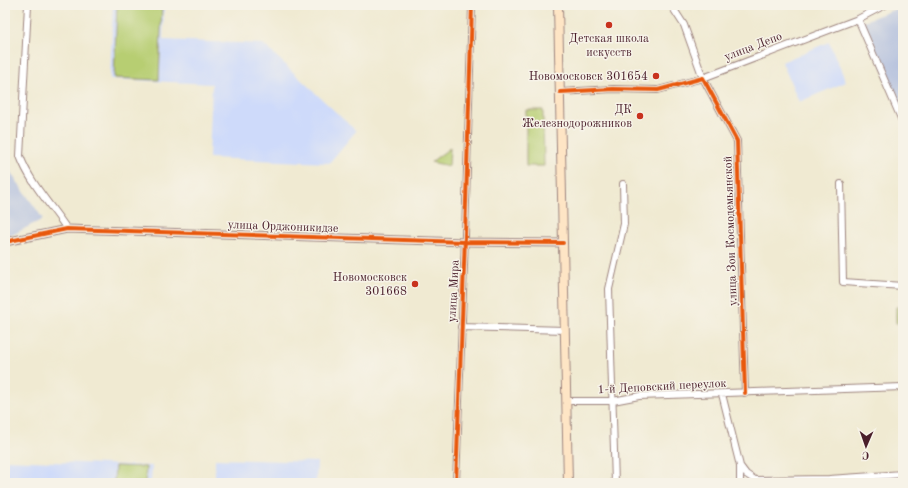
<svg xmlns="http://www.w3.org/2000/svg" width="908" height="488" font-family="'Old Standard TT',serif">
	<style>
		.built { fill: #cedafa }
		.industrial { fill: #b9c4de }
		.grass { fill: #b7ce72; stroke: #80764e }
		.park { fill: url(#park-crowns); stroke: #80764e }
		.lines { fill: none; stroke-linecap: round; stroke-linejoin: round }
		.minor-casing { stroke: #9d847e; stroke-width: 8 }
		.tertiary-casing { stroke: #9d847e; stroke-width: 9 }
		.secondary-casing { stroke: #9d847e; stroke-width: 10 }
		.minor { stroke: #fff; stroke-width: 6 }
		.tertiary { stroke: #fff; stroke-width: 7 }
		.secondary { stroke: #fee5c5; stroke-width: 8 }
		.cycleway-casing { stroke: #f7f3e8; stroke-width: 6 }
		.cycleway { stroke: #e8590c; stroke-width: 4 }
		.poi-dot { fill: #c8321e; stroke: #f7f3e8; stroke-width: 1.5 }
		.labels { text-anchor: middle; stroke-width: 3; stroke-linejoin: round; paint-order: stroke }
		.poi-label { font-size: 12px; fill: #4a1f2b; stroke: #f7f3e8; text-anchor: end }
		.street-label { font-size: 12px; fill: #4a1f2b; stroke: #f7f3e8 }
	</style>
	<defs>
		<pattern id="park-crowns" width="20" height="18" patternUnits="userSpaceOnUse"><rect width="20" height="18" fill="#b7ce72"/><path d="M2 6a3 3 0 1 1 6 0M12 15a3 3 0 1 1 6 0" fill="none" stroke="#9fb063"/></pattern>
	</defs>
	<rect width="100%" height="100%" fill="#f7f3e8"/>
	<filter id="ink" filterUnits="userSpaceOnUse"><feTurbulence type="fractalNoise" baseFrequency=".025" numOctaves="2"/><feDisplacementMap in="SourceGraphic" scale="8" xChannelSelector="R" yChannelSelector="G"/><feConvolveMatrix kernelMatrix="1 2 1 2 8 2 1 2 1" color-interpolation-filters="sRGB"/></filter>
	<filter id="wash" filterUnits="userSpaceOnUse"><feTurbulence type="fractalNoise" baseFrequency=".012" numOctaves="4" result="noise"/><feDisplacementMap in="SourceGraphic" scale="16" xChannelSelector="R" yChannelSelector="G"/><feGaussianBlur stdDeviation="0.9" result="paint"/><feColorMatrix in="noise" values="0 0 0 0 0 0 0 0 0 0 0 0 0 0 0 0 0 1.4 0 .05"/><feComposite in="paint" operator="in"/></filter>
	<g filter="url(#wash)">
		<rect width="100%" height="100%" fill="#f0ead2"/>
		<path class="built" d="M113,5H164L163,40L263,44L356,131L329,163L209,158L212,84L110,79Z
			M829,42L846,82L799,102L782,62Z
			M215,459L317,462L316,483H215Z
			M7,460L152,466L151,483H6Z"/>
		<path class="industrial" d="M903,6V114L862,22Z
			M5,164L43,219L12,235H5Z"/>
		<path class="grass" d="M117,5H162L159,80L114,78Z
			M526,110H543L544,166H526Z
			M450,148L449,166L431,162Z
			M115,466L146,467L145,483H114Z"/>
		<path class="park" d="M896,307H903V323H896Z"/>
	</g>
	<g filter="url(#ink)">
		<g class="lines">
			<g class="minor-casing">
				<path id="minor" d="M28,5L20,156C30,183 51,205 67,229
					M671,5L684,25L703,78L858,19L885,5
					M858,19L903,123
					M560,92L613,89L658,90L703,78L737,141L745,393
					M841,184L843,282L903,286
					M461,327L565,330
					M722,394L740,466V483
					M567,401H613L639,396L903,387
					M740,466L746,474L755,480L829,479L903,474
					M456,483C462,324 468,164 472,5
					M615,483L609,289L624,224L623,184"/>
			</g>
			<g class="tertiary-casing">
				<path id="tertiary" d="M5,242L67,229L465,242L563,243"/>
			</g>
			<g class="secondary-casing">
				<path id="secondary" d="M558,5L568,483"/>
			</g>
			<use href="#minor" class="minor"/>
			<use href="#tertiary" class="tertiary"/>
			<use href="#secondary" class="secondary"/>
			<g class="cycleway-casing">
				<path id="cycleway" d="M560,92L613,89L658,90L703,78L737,141L745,393
					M5,242L67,229L465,242L563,243
					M456,483C462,324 468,164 472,5"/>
			</g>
			<use href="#cycleway" class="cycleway"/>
		</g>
	</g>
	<g class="poi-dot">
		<circle cx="609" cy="25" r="4"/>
		<circle cx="656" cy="76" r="4"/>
		<circle cx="640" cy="116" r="4"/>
		<circle cx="415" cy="284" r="4"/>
	</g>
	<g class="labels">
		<g class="poi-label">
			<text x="609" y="42" text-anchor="middle">Детская школа<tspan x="609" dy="14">искусств</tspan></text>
			<text x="648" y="80">Новомосковск 301654</text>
			<text x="632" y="113">ДК<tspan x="632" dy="14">Железнодорожников</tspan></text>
			<text x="407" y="281">Новомосковск<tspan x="407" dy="14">301668</tspan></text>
		</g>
		<g class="street-label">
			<text transform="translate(753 46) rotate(-21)" y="4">улица Депо</text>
			<text transform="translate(283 226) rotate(2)" y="4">улица Орджоникидзе</text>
			<text transform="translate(730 231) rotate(-92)" y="4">улица Зои Космодемьянской</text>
			<text transform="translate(453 291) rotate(-87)" y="4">улица Мира</text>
			<text transform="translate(662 386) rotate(-3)" y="4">1-й Деповский переулок</text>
		</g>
	</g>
	<rect width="908" height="488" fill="none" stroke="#f7f3e8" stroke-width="20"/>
	<g transform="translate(866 446) rotate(182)" stroke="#f7f3e8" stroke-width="3" paint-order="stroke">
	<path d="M0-3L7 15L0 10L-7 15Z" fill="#4a1f2b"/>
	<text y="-6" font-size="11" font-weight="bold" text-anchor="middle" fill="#4a1f2b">С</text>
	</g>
</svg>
